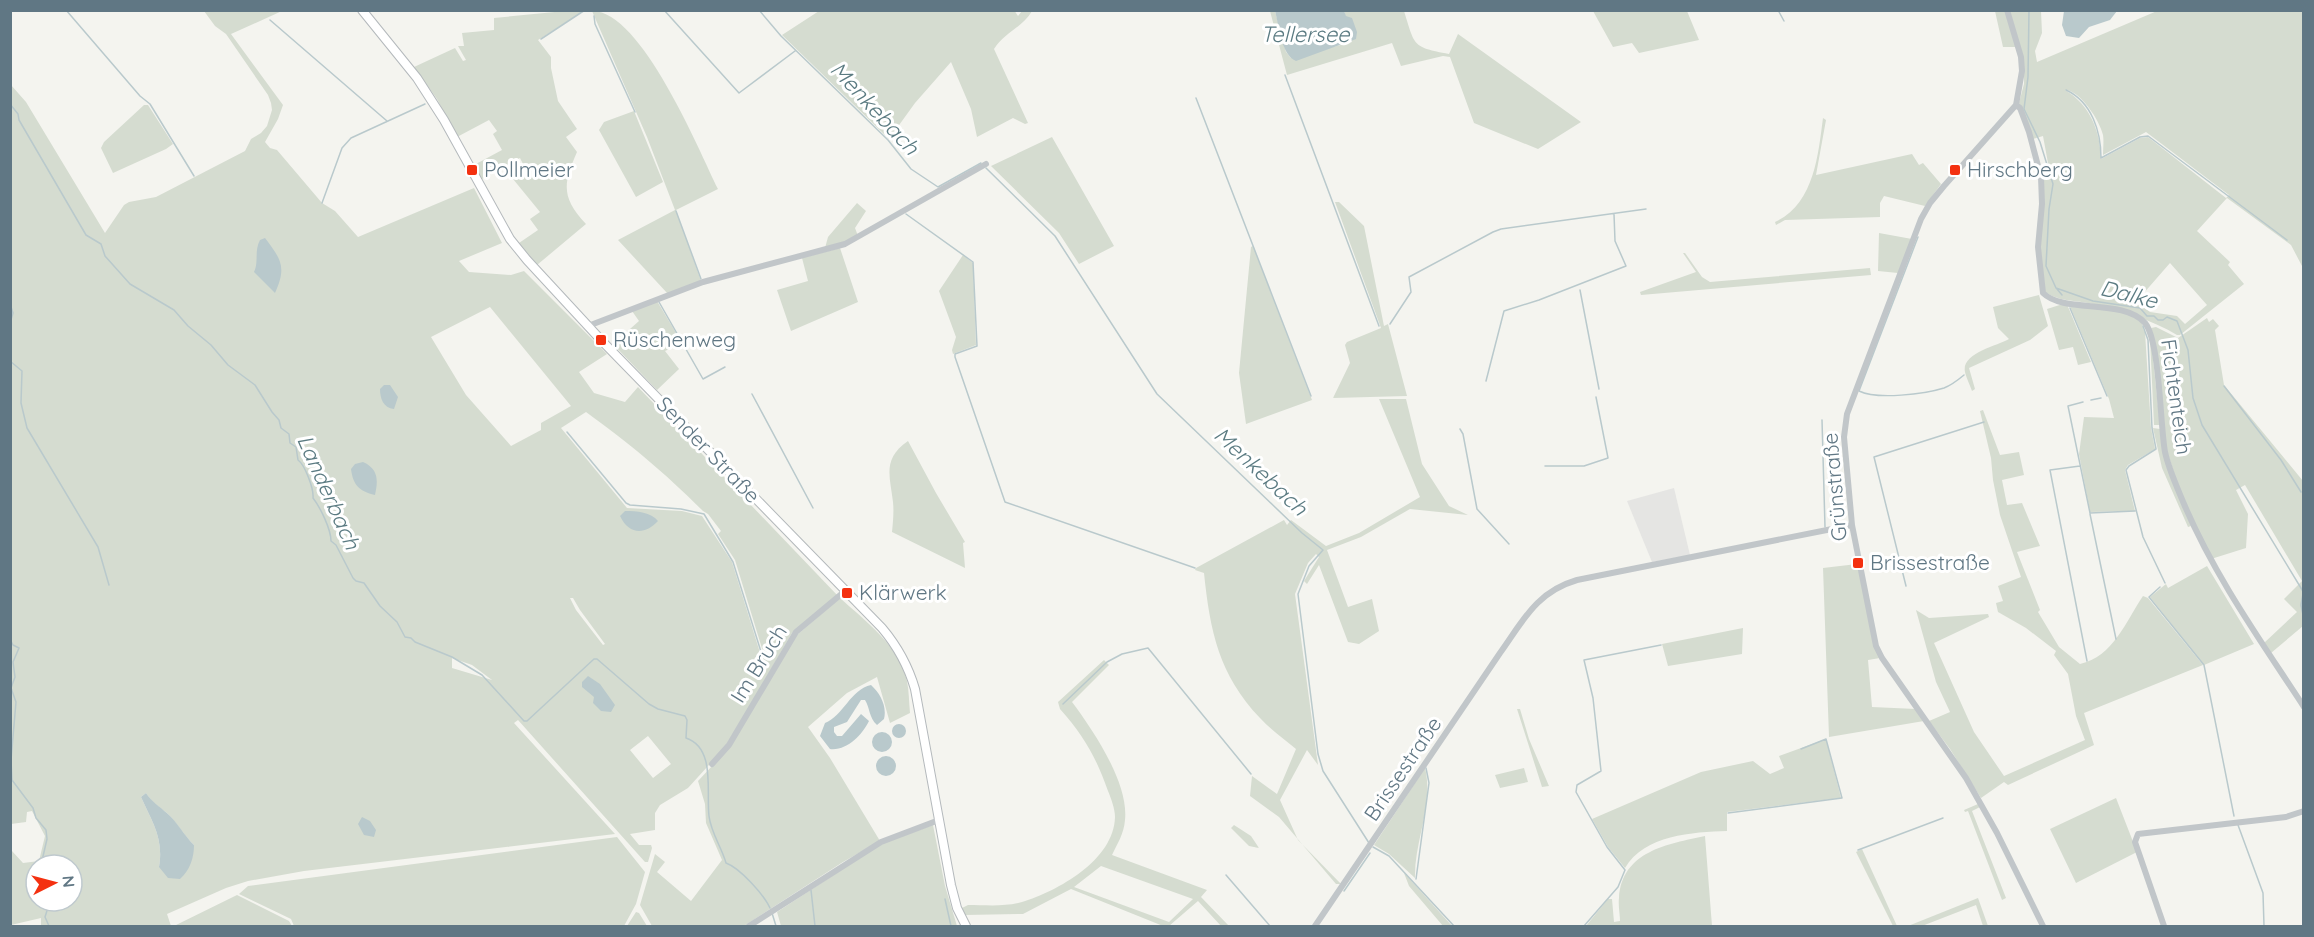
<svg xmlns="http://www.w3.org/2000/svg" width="2314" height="937" font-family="Quicksand,sans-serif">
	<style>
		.built { fill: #e5e5e3 }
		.green { fill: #d5dcd0; fill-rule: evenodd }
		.water { fill: #b9c9cc }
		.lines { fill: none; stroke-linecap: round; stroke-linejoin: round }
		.stream { stroke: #b9c9cc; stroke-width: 1.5 }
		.major-casing { stroke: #b4b9bc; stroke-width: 10 }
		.minor { stroke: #c1c6c9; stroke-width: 6 }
		.major { stroke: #fff; stroke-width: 8 }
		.poi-dot { fill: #f43110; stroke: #fff; stroke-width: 2 }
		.labels { text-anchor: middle; stroke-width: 6; stroke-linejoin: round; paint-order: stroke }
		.poi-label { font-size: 21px; fill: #607784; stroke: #fff; text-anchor: start }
		.street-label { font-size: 21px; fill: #607784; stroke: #fff }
		.water-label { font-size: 22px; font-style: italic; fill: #5b7b82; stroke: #fff }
	</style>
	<rect width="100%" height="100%" fill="#f4f4ef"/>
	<path class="built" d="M1674,488L1690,555L1652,562L1627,501Z"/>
	<path class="green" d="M1014,10L1018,16L1022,11H1032C1023,27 1004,33 994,49L1028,123L1025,124L1013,118L977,137L971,109L951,62L915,103L889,139L782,35L819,11Z
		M204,11H282L231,34L283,105L278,119L265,142L270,148L277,150L322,203L335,211L358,237L474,188L502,243L459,261L469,272L511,275L524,271L607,354L579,372L594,393L625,402L638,387L838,596L792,633L728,744L688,788L660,805L655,813V830L630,834L639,845H651L652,848L648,862H645L518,720L514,723L615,834L304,871L248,881L226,888L167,914L171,926H41V918L11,925V843L12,851L23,863L39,861L45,836L32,811L27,812L26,822L11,824L12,726L10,702L11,85L26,102L105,233L124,205L129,202L156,197L245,151L251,139L261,133L267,126L272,110L271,103L268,95L226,34L215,26ZM490,307L571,406L541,423V430L511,446L466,395L431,337ZM586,412C630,444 664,472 703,511L708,514L721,531L718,534L735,560L764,655L761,656L732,562L702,516L682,511L627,508L561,428ZM570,598H573L580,610L605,644L603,645L576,610ZM452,658L472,665L492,680L452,668ZM648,736L671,764L653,778L630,750ZM146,793C152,803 160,807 168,814C177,823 184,835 194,845L159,867C164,838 152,822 141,797ZM36,865H72V901H36Z
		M565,11H584L538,40L551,57V68L558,101L577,129L566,137L577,152C563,184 561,197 586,224L537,265L519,243L538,230L530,219L540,212L513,179L526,170L520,158L482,179L474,165L502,150L493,134L497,131L489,120L457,137L437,99L414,67L455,48L463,61L466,60L458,46H464L462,33L494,30V18Z
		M592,11C641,10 699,150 718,189L676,210L701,281L668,294L618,240L675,210L647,137Z
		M1270,11H1275L1286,52L1291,58L1352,42L1344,11H1404C1415,46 1412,47 1449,54L1458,34L1581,122L1538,149L1474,123L1450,57L1443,56L1401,66L1392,43L1287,75Z
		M1593,11H1687L1699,40L1639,53L1632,43L1613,47Z
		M1995,11H2005L2016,47H2003Z
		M2009,11H2041L2042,33L2035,51L2037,62L2157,11H2303V265L2302,266L2291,245L2227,198L2197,231L2230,262L2228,265L2244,284L2180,335H2177C2152,320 2121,310 2093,304C2076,300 2058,302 2044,291L2040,258L2041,168L2048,163L2043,136L2033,139L2019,103L2024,84V70ZM2065,90C2080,90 2100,121 2103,135C2104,141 2103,149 2103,155L2146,132L2229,195L2226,198L2148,137L2140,138L2101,159C2100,130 2090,105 2065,90ZM2170,263L2207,305L2185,324L2177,316L2150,312L2136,302Z
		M144,105H148L173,144L166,149L113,173L101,148L104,142Z
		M634,111L663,182L636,197L599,130L604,122Z
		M1823,118L1826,120L1816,175L1912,154L1919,165L1923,163L1941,184L1925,206L1884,196L1880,203V217L1785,220L1776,225L1775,222C1814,204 1818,156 1823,118Z
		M1052,137L1114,246L1079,264L1059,233L991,166Z
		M1335,202H1339L1364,226L1384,326L1388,324L1407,396L1333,398L1350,363L1345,345L1347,342L1381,328Z
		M857,203L866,211L855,228L858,236L844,243L825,248L828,237Z
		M1879,233L1912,239L1898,273L1878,271Z
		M1253,246L1312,400L1246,424L1239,373L1251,247Z
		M840,248L858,302L791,331L777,290L808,281L802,258Z
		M1683,253H1685L1702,277L1710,282L1870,268L1871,275L1641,295L1640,292L1696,272Z
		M963,255L973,263L976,345L953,354L952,350L956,337L939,291Z
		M2039,295L2048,326L2030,340L1969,368L1975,389L1972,391C1970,385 1966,377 1965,372C1961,353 1997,346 2009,339L1998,328L1993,307Z
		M657,301L682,343L665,351L679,369L657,390L613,344L639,321L632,311Z
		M2066,303L2069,309L2091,362L2078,365L2073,347L2059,350L2047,309Z
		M2069,304C2085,306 2133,309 2142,324C2143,326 2143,330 2145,332L2151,428L2155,449L2128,465L2125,470L2135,511L2090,512L2079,454L2084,417L2114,418L2109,399Z
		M2207,318L2209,322L2213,319L2219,326L2215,330L2224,385L2303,481V626L2271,653L2264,643L2297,612L2284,599L2302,581L2245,485L2236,490L2248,514L2246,548L2211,559C2196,531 2174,483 2167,452C2159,411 2161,368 2151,328L2156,327L2178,338Z
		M2150,339L2152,349L2160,425H2154Z
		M1379,399H1406L1422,464L1449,506L1468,515L1410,509L1361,537L1327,550L1348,607L1372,599L1379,631L1359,644L1348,642L1319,565L1307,584L1304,581L1319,557L1316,554L1308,563L1295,594L1318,765L1307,750L1280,800L1298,840L1341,884H1336L1279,817L1250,796L1252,776L1277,794L1296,749C1284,739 1271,730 1260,718C1219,675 1210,631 1204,573L1195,570L1196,568L1284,520L1287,525L1291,520L1326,546L1359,533L1420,497Z
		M1983,410L2000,455L2019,452L2024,475L2002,480L2007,505L2022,503L2040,546L2017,552L2040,610L2038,612L2059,647L2080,664C2113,657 2126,621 2143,596L2148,598L2203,665L2084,713L2094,745L2008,785L2004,782L1981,798L1950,749L1929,721L1950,712L1936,682L1916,610L1929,618L1988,614L1989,617L1934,643L1974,732L2004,776L2085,740L2076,716L2068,674L2054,655L2056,651L2026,628L1998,612L1996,603L2003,601L1998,586L2021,577L2000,515L1993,480L1991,458L1980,411Z
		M2153,428L2160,429L2191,526L2188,527L2162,468Z
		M908,441L936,493L965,542L963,543L965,568L892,532C893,522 894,512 893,502C890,476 882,459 908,441Z
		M1857,564L1880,658L1868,660L1872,707L1916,709L1924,721L1829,737L1823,568Z
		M2207,566L2254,644L2204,665L2150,597L2166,584L2168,588Z
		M840,598C865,621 899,645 907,681C909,691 909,703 910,713L890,723L877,677L847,693L808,727L830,758L880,841L843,862L744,926H652L640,905L655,854L665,862L657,872L691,901L722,860L706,823L705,804L698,781L713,765L797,635Z
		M1743,628L1742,654L1668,666L1662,644Z
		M1104,660L1109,665L1072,702C1093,730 1129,783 1125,820C1124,834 1117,844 1112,855L1207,890L1201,897L1229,926H1221L1198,901L1169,926H1163L1071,889L1023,914L965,915L962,908L968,905C985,905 1006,907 1022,902C1058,891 1114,860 1115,817C1115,809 1111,798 1108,791C1096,757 1084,736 1060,709L1058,702ZM1101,866L1193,899L1169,922L1074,887Z
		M1517,709H1520L1529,739L1549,786L1542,787Z
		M1826,739L1841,798L1727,812V831C1693,832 1644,835 1625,868L1608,847L1592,819L1701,772L1753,761L1770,774L1784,768L1779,756Z
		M1425,768C1434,805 1414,841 1415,878L1389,854L1374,845Z
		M1524,768L1528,782L1500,788L1495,775Z
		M2116,798L2137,852L2076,883L2050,829Z
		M1978,804L1980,807L1972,811L2006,898L2002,900L1968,811L1965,812L1964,810Z
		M933,825L945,886L957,926H781L777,912L881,844Z
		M1234,825L1251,836L1259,848L1249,846L1231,828Z
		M1705,836L1712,926H1586L1608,899H1612L1614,922L1620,921C1620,914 1618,905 1619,898C1622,851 1668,844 1705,836Z
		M617,837L645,872L636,904L624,926H294L291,919L239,894L248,886Z
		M1862,849L1897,926H1893L1856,852Z
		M1404,873L1406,875L1452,926H1443L1409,886Z
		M237,895L289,921L292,926H174Z
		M1978,898L1988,926H1983L1976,905L1922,926H1908Z
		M636,912L639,913L647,926H627Z"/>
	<path class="water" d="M1275,11H1344L1346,16L1352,18L1357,32L1356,39L1296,61C1281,55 1279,25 1275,11Z
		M2064,11V10L2128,11H2117L2110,20L2089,27L2079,38L2066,36L2062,25Z
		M265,238C281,259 287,267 275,293L254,272C259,262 254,251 260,240Z
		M384,385H390L398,397L394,409C383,408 380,398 380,389Z
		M363,462C379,469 378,481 375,495C359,491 353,485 351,469L355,464Z
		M625,511C637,511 651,512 658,521C645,535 629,535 620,516Z
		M588,676L600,684L615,705L611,712L601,711L593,703L594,697L582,687V682Z
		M871,685C881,694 887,707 884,719L877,725C869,718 870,708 865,700H861L847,722L834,727V732L837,736H842L861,714L869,721C862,735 847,751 830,749L820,736L825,723C843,716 851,689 871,685Z
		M892 731a7 7 0 1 1 14 0a7 7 0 1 1-14 0Z
		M872 742a10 10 0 1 1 20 0a10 10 0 1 1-20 0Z
		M876 766a10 10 0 1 1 20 0a10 10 0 1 1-20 0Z
		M146,793C152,802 159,806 168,814C177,822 184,835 194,845C194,858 190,870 180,879L168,878L159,867C164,838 152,822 141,797Z
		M362,817L370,821L376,830L374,837L364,835L358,824Z"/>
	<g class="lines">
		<path class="stream" d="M66,10L140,96L150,104L194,176
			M664,10L739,93L795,51
			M759,10L781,36L888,140L911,169L938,187L981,163
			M1778,10L1784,21
			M2029,10L2028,77L2024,109L2040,142L2053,184L2049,209L2046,266L2056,288L2093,301L2140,308L2147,316H2154L2158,320H2163L2167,317L2177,321L2188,350L2193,398L2202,425L2304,593
			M594,16L595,24L635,112
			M270,20L387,121
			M541,39L585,10
			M1285,75L1379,326
			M2066,90C2092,102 2101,132 2101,158L2140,137L2148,136L2287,240
			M1196,98L1311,396
			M10,104L18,114L19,120L86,235L101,244L105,256L130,284L174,310L188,326L211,345L228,365L255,385L272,412L279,420L281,428L289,434L290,443L296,447L298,460C305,465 314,489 313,498C320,507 331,529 331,541L336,545L353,578L356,581L364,583L380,606L397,622L405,637L411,638L415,642L452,657L482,675L524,721H527L594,659H597L649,704L658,709L685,716L687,720L686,738C716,748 706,792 709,816C711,833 722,848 726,863C740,868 764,895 770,908
			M986,168L1055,236L1157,394L1302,533L1323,550L1309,566L1298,594L1318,754L1323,771L1369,843
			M322,203L342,148L351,138L425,104
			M676,211L701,279
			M906,214L973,262L977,346L955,354V357L1005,502L1195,568
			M1918,237L1859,391C1877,400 1925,394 1944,388C1952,385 1958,380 1964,375
			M2057,289L2062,295
			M1580,290L1599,389
			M659,302L703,379L725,367
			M10,304L13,313L10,323
			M2070,308L2107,396
			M1390,324L1411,292L1409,277L1493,232L1501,229L1646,209
			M2143,326L2148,340L2152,428L2156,449L2129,466L2126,470L2143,537L2165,583
			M10,361L22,371L21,403L27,428L98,547L109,585
			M1486,381L1504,311L1539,300L1626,266L1615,241L1614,214
			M2224,386L2281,460L2301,492
			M752,394L813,508
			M2091,400L2101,398
			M2083,402L2068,406L2090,513L2135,511
			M1822,420L1825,527
			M1460,429L1463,434L1477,509L1509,544
			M567,432L626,503L630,505L681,509L704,514L733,562L762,655
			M1545,466H1584L1608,458L1596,397
			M2080,466L2050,470L2087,661
			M2090,514L2116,639
			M1906,586L1874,457L1984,422
			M2160,587L2149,597L2204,665L2234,816
			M2303,594L2301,605L2304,620
			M10,612V618
			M10,639L13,645L19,648L13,662L15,677L11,688L16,702L11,760L12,780L33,808L36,818L46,830L47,839L41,865
			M1063,704L1107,662L1122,654L1148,648L1251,774
			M1728,813L1842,798L1826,739L1801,749
			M2238,825L2263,893L2264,926
			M1373,847L1389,856L1454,926
			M1858,850L1943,818
			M1226,875L1270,926
			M1416,879L1429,783L1426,768
			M811,890L815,926
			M1344,891L1370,853
			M945,899L951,926
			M772,913L776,926
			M49,926L45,917L50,901
			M1584,926L1618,887L1625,870L1607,847L1576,792L1577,785L1601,771L1593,698L1584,660L1661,645"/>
		<g class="major-casing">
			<path id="major" d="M362,10L417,78L444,120L510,239L527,260L601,340L882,628C898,647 908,665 915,689L951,885L957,908L966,926"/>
		</g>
		<path class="minor" d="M2007,10L2021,57L2022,71L2016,105L1944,186L1930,203L1921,219L1847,414L1844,437L1852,525L1876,646L1882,658L1966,778L1997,833L2043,926
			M2016,105L2020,108L2029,132L2041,177L2042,204L2038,247L2043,293C2064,314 2123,298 2145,323C2160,341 2160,425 2165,452C2169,470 2177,487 2184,504C2215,577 2261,641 2304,707
			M588,326L703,282L845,244L986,164
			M712,764L729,745L796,632L845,591
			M749,926L881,842L939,820
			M1315,926L1500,653C1523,621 1536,592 1577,580L1852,525
			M2164,926L2135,842L2138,834L2286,817L2304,811"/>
		<use href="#major" class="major"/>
	</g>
	<g class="poi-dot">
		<rect x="466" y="164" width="12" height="12" rx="3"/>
		<rect x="1949" y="164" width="12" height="12" rx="3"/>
		<rect x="595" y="334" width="12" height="12" rx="3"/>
		<rect x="1852" y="557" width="12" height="12" rx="3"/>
		<rect x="841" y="587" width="12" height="12" rx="3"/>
	</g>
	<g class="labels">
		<g class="poi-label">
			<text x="484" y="177">Pollmeier</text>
			<text x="1967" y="177">Hirschberg</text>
			<text x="613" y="347">Rüschenweg</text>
			<text x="1870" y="570">Brissestraße</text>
			<text x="859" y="600">Klärwerk</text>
		</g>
		<g class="street-label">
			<text transform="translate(2176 397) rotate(82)" y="7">Fichtenteich</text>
			<text transform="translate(708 450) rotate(46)" y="7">Sender Straße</text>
			<text transform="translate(1835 487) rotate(-95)" y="7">Grünstraße</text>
			<text transform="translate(759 664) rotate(-58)" y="7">Im Bruch</text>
			<text transform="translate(1403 769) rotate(-56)" y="7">Brissestraße</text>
		</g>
		<g class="water-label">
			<text x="1305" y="42">Tellersee</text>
			<text transform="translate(875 108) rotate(47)" y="8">Menkebach</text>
			<text transform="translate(2129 294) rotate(14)" y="8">Dalke</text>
			<text transform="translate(1261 471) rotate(43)" y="8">Menkebach</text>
			<text transform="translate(329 492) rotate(66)" y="8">Landerbach</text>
		</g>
	</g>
	<rect width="2314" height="937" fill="none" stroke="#607784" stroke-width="24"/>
	<g transform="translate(54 883) rotate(84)"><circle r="28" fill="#ffffff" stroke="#bfc9ce" stroke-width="1.5"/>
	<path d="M0-4.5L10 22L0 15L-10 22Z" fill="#f43110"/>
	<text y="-9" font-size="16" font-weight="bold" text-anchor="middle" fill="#607784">N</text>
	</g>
</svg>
